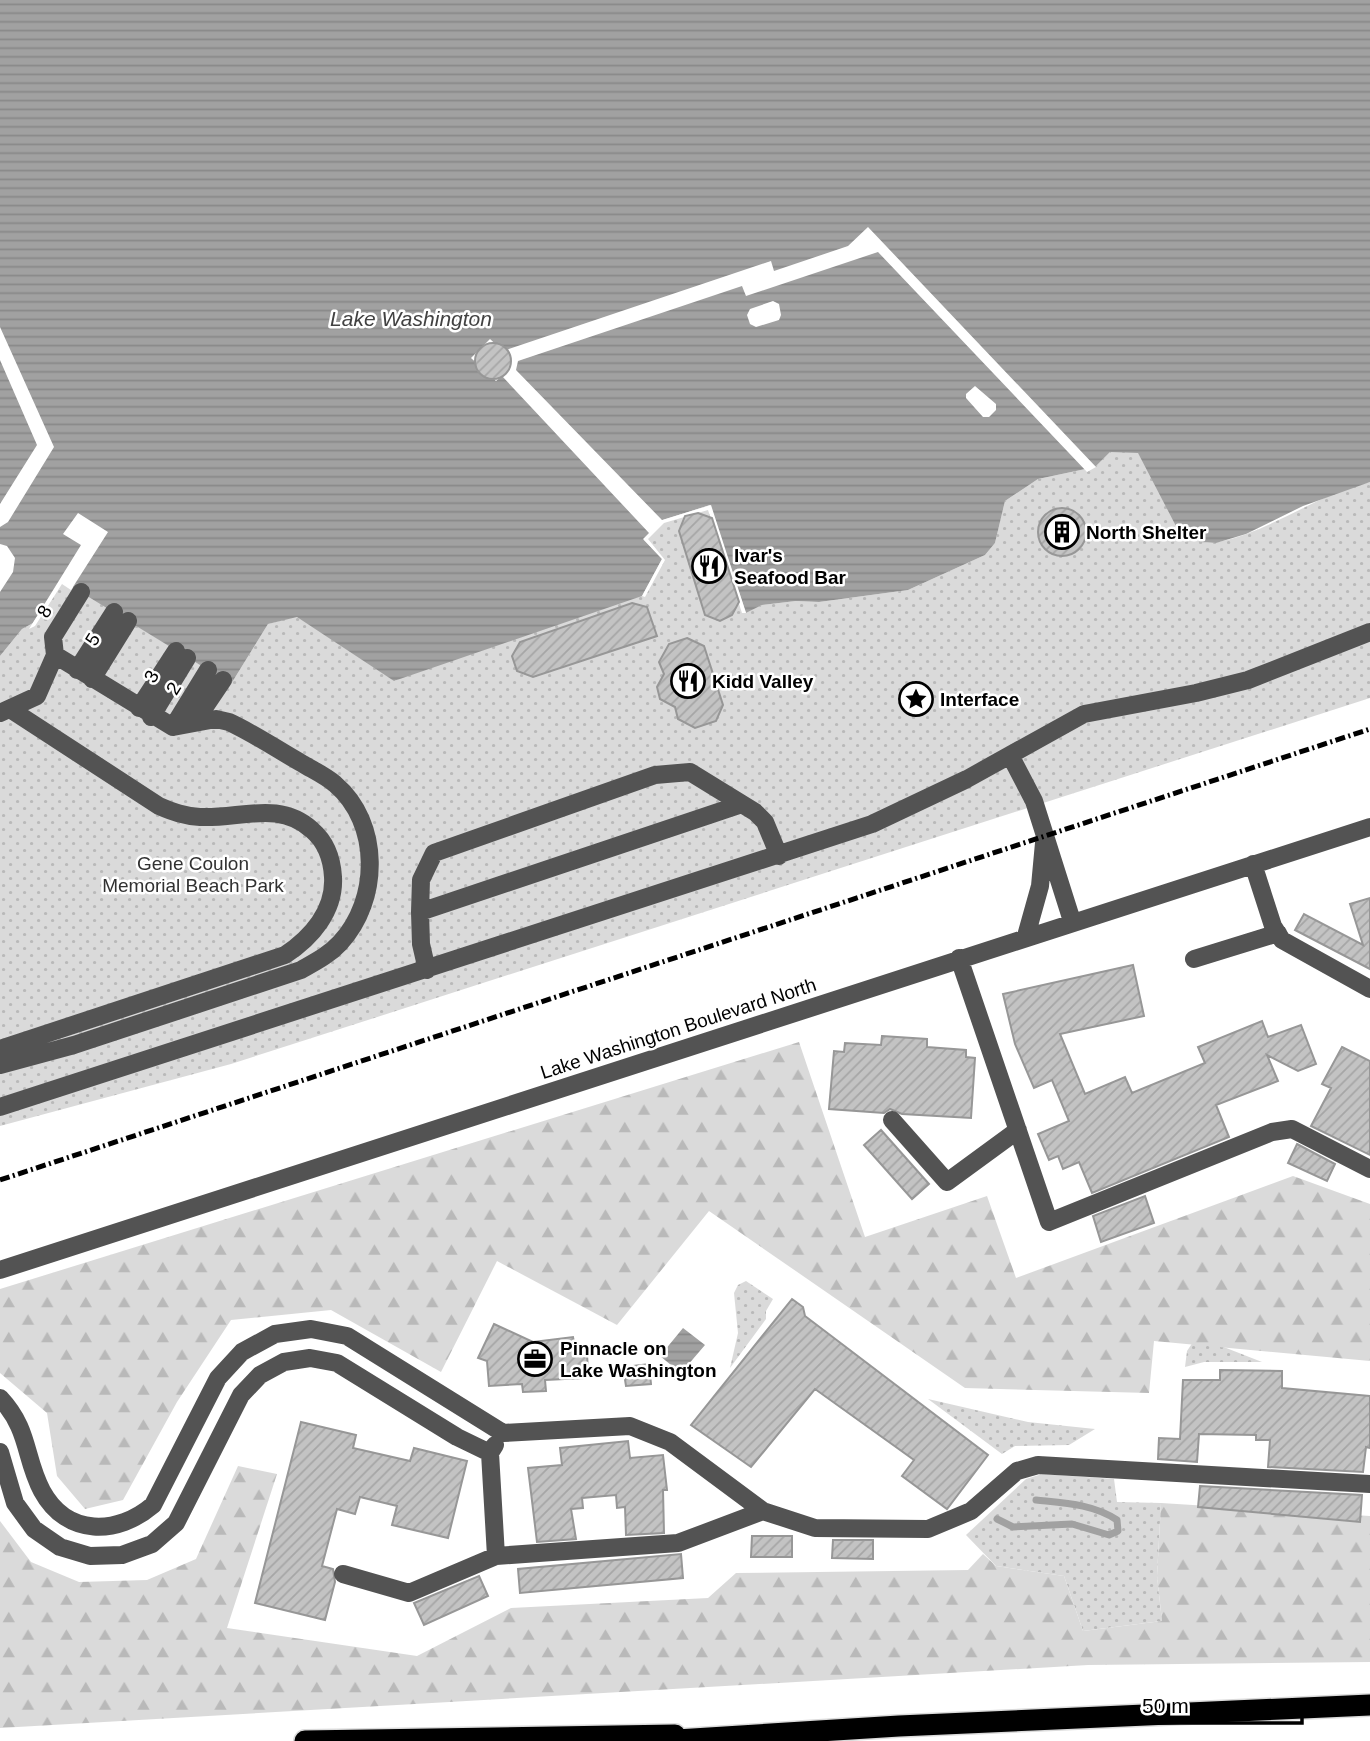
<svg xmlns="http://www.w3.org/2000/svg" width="1370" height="1741" font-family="Arial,sans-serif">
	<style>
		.green { fill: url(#green-dots) }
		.forest { fill: url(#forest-firs) }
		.water { fill: url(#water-rules) }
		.pier { fill: #fff }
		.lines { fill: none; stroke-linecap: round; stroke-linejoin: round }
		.stream { stroke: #a1a1a1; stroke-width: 7 }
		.building { fill: url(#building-hatch); stroke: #979797; stroke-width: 2 }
		.highway-casing { stroke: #dbdbdb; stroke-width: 24 }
		.minor { stroke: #535353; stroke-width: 18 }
		.highway { stroke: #000; stroke-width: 21 }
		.rail { stroke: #000; stroke-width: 5; stroke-dasharray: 10 3.5 2 3.5; stroke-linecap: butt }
		.labels { text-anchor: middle; stroke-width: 5; stroke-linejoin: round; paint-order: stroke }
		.poi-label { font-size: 19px; font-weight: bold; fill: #000; stroke: #fff; text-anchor: start }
		.street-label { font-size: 19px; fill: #000; stroke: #fff }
		.park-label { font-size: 19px; fill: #313131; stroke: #fff }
		.water-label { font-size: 21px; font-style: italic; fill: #424242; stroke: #fff }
	</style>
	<defs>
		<pattern id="green-dots" width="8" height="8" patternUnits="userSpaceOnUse" patternTransform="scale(1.75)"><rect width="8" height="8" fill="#dadada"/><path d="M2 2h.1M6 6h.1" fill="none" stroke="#b9b9b9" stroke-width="1.8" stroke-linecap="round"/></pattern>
		<pattern id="forest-firs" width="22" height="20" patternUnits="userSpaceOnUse" patternTransform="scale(1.75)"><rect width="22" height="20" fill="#dadada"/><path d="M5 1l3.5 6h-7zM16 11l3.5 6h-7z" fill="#b9b9b9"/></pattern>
		<pattern id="water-rules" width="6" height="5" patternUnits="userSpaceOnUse" patternTransform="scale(1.75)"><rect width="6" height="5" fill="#a1a1a1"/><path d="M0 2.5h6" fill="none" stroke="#898989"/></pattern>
		<pattern id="building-hatch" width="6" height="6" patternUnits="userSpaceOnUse" patternTransform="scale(1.75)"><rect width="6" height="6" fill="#c3c3c3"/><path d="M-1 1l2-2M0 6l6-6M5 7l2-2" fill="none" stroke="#a6a6a6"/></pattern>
	</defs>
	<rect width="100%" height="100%" fill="#fff"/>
	<path class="green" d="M1110,452H1138L1187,536C1197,540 1207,545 1218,542C1270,532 1317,494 1370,482V698L231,1064L0,1126V656L22,629L33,623L61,579L231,684L268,624L297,616L395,681L643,539L662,520L711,505L746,613L762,605L796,601L819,602L908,590L985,555L995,543L1005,501L1038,479L1095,467Z
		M746,1281L773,1299L766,1311V1319L730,1368L738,1333L734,1293L738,1285Z
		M1193,1342L1216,1344L1262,1362H1204L1185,1367L1187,1351Z
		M928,1399L1028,1422L1095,1429L1069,1445L1015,1446L1002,1454Z
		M1042,1474L1114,1479L1117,1502L1161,1503L1157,1576L1162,1621L1083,1631L1064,1576L996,1566L966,1535L1026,1479Z"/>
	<path class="forest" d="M799,1042L865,1237L987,1196L1016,1278L1293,1176L1370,1204V1361L1154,1341L1149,1393L965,1388L709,1211L617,1325L497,1261L441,1372L331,1310L231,1320L177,1402L123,1500L85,1509L57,1476L47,1413L0,1373V1289Z
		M238,1466L277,1474L227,1628L417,1656L511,1608L708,1598L736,1573L968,1570L983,1554L996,1566L1064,1576L1083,1631L1162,1621L1157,1576L1161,1503L1370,1516V1662L1088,1665L0,1728V1521L31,1562L79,1582L147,1580L196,1559Z"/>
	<path class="water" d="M0,0H1370V482L1303,506L1246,534L1216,543L1200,542L1177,528L1138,453L1110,452L1095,467L1038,479L1005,501L995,543L985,555L908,590L819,602L796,601L762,605L746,613L710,505L663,520L644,540L662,559L642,596L394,681L297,617L268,624L231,684L61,580L33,623L22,629L0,656V592L13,572L15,558L7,546L0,544Z
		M683,1328L705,1345L675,1380L666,1374L671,1365L660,1356Z"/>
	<path class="pier" d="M868,227L1096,467L1087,472L878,252L746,296L742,286L518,361L516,370L662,520L711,505L746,613H742L708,510L664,523L648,539L665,560L645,597L642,596L662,559L643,539L649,533L502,376L496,381L471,358L490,339L502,350H506L771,261L774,271L848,246Z
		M773,301L779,304L781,315L779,320L756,327L750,324L747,315L750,309Z
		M0,327L54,447L8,522L0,527V504L37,445L0,360Z
		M975,386L996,404V410L989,417H983L966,398V394Z
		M78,513L108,532L71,590L62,584L35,626L29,629L81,545L63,534Z"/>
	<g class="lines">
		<path class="stream" d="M997,1519L1013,1527L1072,1524L1109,1535L1118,1531L1117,1520C1093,1504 1064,1503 1036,1500"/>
	</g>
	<path class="building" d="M475 361a18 18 0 1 1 36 0a18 18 0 1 1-36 0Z
		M1038 532a24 24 0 1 1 48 0a24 24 0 1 1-48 0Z
		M698,513L712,518L739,602L732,615L720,621L705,615L679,531L685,516Z
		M632,603L647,607L657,636L533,677L517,671L512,656L520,642Z
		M687,638L704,646L723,705L716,721L695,728L678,719L675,707L660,699L657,687L664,674L659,662L669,644Z
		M1370,898V969L1295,930L1304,914L1363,945L1350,904Z
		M1133,965L1144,1016L1060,1034L1085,1094L1125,1077L1132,1093L1205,1063L1198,1047L1262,1021L1268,1037L1301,1025L1316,1064L1298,1071L1267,1055L1278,1081L1216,1105L1229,1137L1092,1193L1079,1162L1063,1169L1058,1156L1049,1160L1038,1134L1069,1121L1052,1080L1034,1088L1015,1044L1003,994Z
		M882,1036L927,1039V1047L966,1050V1057L975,1058L971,1118L902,1114L890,1109L884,1113L829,1109L834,1051L844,1052L845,1043L881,1045Z
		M1342,1047L1370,1061V1155L1311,1126L1331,1088L1322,1084Z
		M881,1130L929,1184L912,1199L864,1145Z
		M1297,1144L1335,1164L1327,1181L1288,1163Z
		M1145,1196L1154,1223L1101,1242L1093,1216Z
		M792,1299L803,1307L805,1316L988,1455L947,1509L902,1476L914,1460L815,1389L751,1467L691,1425Z
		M494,1324L533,1342L573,1337L575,1347L582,1346L583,1354H587L588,1371H584V1378L545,1380L546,1391L523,1392L522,1384L489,1386L487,1361L478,1358Z
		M649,1364L651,1384L626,1386L623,1367Z
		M1220,1370L1282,1371V1388L1370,1396V1448L1366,1447L1363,1472L1268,1467L1270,1440H1256V1435L1199,1434L1197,1462L1158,1459L1159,1438L1180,1439L1183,1380H1220Z
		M301,1422L356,1435L353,1448L410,1461L414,1448L467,1461L448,1538L392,1525L397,1506L360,1497L355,1514L337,1509L322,1566L333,1569L335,1582L325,1620L255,1603Z
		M628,1441L630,1458L663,1455L667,1490H663L664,1533L626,1535L625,1507L617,1508L616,1495L582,1498L583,1508L571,1509L576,1539L537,1542L528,1468L562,1465L560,1448Z
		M1200,1486L1362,1495L1360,1522L1198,1507Z
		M752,1536H792V1557H751Z
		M833,1540H873V1559L832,1558Z
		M681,1554L683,1578L520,1593L518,1569Z
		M479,1576L488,1596L424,1625L414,1603Z"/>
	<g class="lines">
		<g class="highway-casing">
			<path id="highway" d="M305,1741L675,1735
				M661,1741L899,1726L1370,1705"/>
		</g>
		<path class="minor" d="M55,655L53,637L81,592
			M77,670L114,612
			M92,679L128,621
			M139,708L176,651
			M0,713L37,696L55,655L173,727L216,719L229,722C255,734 278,750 303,764C313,770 326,776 335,784C381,823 380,900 340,943C329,955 315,962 301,970L74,1045L0,1065
			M151,717L187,658
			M194,723L223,680
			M173,727L208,670
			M1010,755L1034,801L1072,921
			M742,804L420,912L421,880L434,853L655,775L690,772L755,812L765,822L779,856
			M1253,864L1273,926L1282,940L1370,989
			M420,912L421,944L427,970
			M1026,936L1040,886L1044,843
			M959,958L1049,1222L1272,1132L1292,1129L1370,1169
			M1194,959L1278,933
			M0,1049L285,955C311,938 335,911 333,877C332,859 326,842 312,830C279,800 240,819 200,817C184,816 173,812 159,806L10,709
			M0,1107L872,824L967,779L1084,714L1196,693L1248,680L1370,632
			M892,1120L947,1182L1018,1130
			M0,1270L1370,827
			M0,1398C30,1430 24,1457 42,1491C67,1537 118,1535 153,1505L218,1378L242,1352L275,1334L311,1329L347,1336L503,1433L630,1426L670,1442L763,1511L815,1528L928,1529L971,1511L1017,1471L1038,1465L1370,1484
			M495,1445L490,1453L496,1556
			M0,1452L15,1503L34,1529L60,1547L90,1556L122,1555L152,1544L176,1523L241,1395L260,1375L284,1362L310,1358L337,1363L457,1437L490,1453
			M343,1574L409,1593L496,1556L678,1543L763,1511"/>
		<use href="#highway" class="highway"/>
		<path class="rail" d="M0,1180L1370,729"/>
	</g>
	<defs>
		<g id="building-ring" transform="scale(1.75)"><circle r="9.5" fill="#fff" stroke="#000" stroke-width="1.5"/><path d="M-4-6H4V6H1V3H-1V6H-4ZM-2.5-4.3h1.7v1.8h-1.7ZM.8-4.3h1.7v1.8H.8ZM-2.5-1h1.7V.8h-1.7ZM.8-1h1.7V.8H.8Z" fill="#000"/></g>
		<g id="restaurant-ring" transform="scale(1.75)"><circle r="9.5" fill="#fff" stroke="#000" stroke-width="1.5"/><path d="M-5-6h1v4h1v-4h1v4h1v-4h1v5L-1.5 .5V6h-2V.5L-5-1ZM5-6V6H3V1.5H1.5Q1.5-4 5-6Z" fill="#000"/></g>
		<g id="sight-ring" transform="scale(1.75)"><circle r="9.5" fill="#fff" stroke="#000" stroke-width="1.5"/><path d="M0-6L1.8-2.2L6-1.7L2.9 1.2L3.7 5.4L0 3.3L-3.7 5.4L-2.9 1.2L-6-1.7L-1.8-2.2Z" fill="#000"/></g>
		<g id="office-ring" transform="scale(1.75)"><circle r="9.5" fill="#fff" stroke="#000" stroke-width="1.5"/><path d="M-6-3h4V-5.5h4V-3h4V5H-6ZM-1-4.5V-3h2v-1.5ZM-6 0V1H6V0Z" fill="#000"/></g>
	</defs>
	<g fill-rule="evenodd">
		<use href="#building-ring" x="1062" y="532"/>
		<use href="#restaurant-ring" x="709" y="566"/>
		<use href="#restaurant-ring" x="688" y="681"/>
		<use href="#sight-ring" x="916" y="699"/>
		<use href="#office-ring" x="535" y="1359"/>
	</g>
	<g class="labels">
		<g class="poi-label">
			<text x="1086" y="539">North Shelter</text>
			<text x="734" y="562">Ivar's<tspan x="734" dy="22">Seafood Bar</tspan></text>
			<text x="712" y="688">Kidd Valley</text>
			<text x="940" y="706">Interface</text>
			<text x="560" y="1355">Pinnacle on<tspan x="560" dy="22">Lake Washington</tspan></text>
		</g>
		<g class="street-label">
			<text transform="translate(44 611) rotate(-59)" y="7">8</text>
			<text transform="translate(92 639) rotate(-58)" y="7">5</text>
			<text transform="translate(151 676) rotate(-59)" y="7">3</text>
			<text transform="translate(173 688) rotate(-58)" y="7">2</text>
			<text transform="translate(678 1028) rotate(-18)" y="7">Lake Washington Boulevard North</text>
		</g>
		<g class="park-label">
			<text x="193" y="870">Gene Coulon<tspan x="193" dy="22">Memorial Beach Park</tspan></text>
		</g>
		<g class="water-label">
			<text x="411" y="326">Lake Washington</text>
		</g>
	</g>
	<path d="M1132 1713v10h170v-10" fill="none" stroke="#000000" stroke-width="3.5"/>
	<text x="1142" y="1713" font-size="21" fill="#000000" stroke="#ffffff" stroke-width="5" paint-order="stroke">50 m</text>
</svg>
